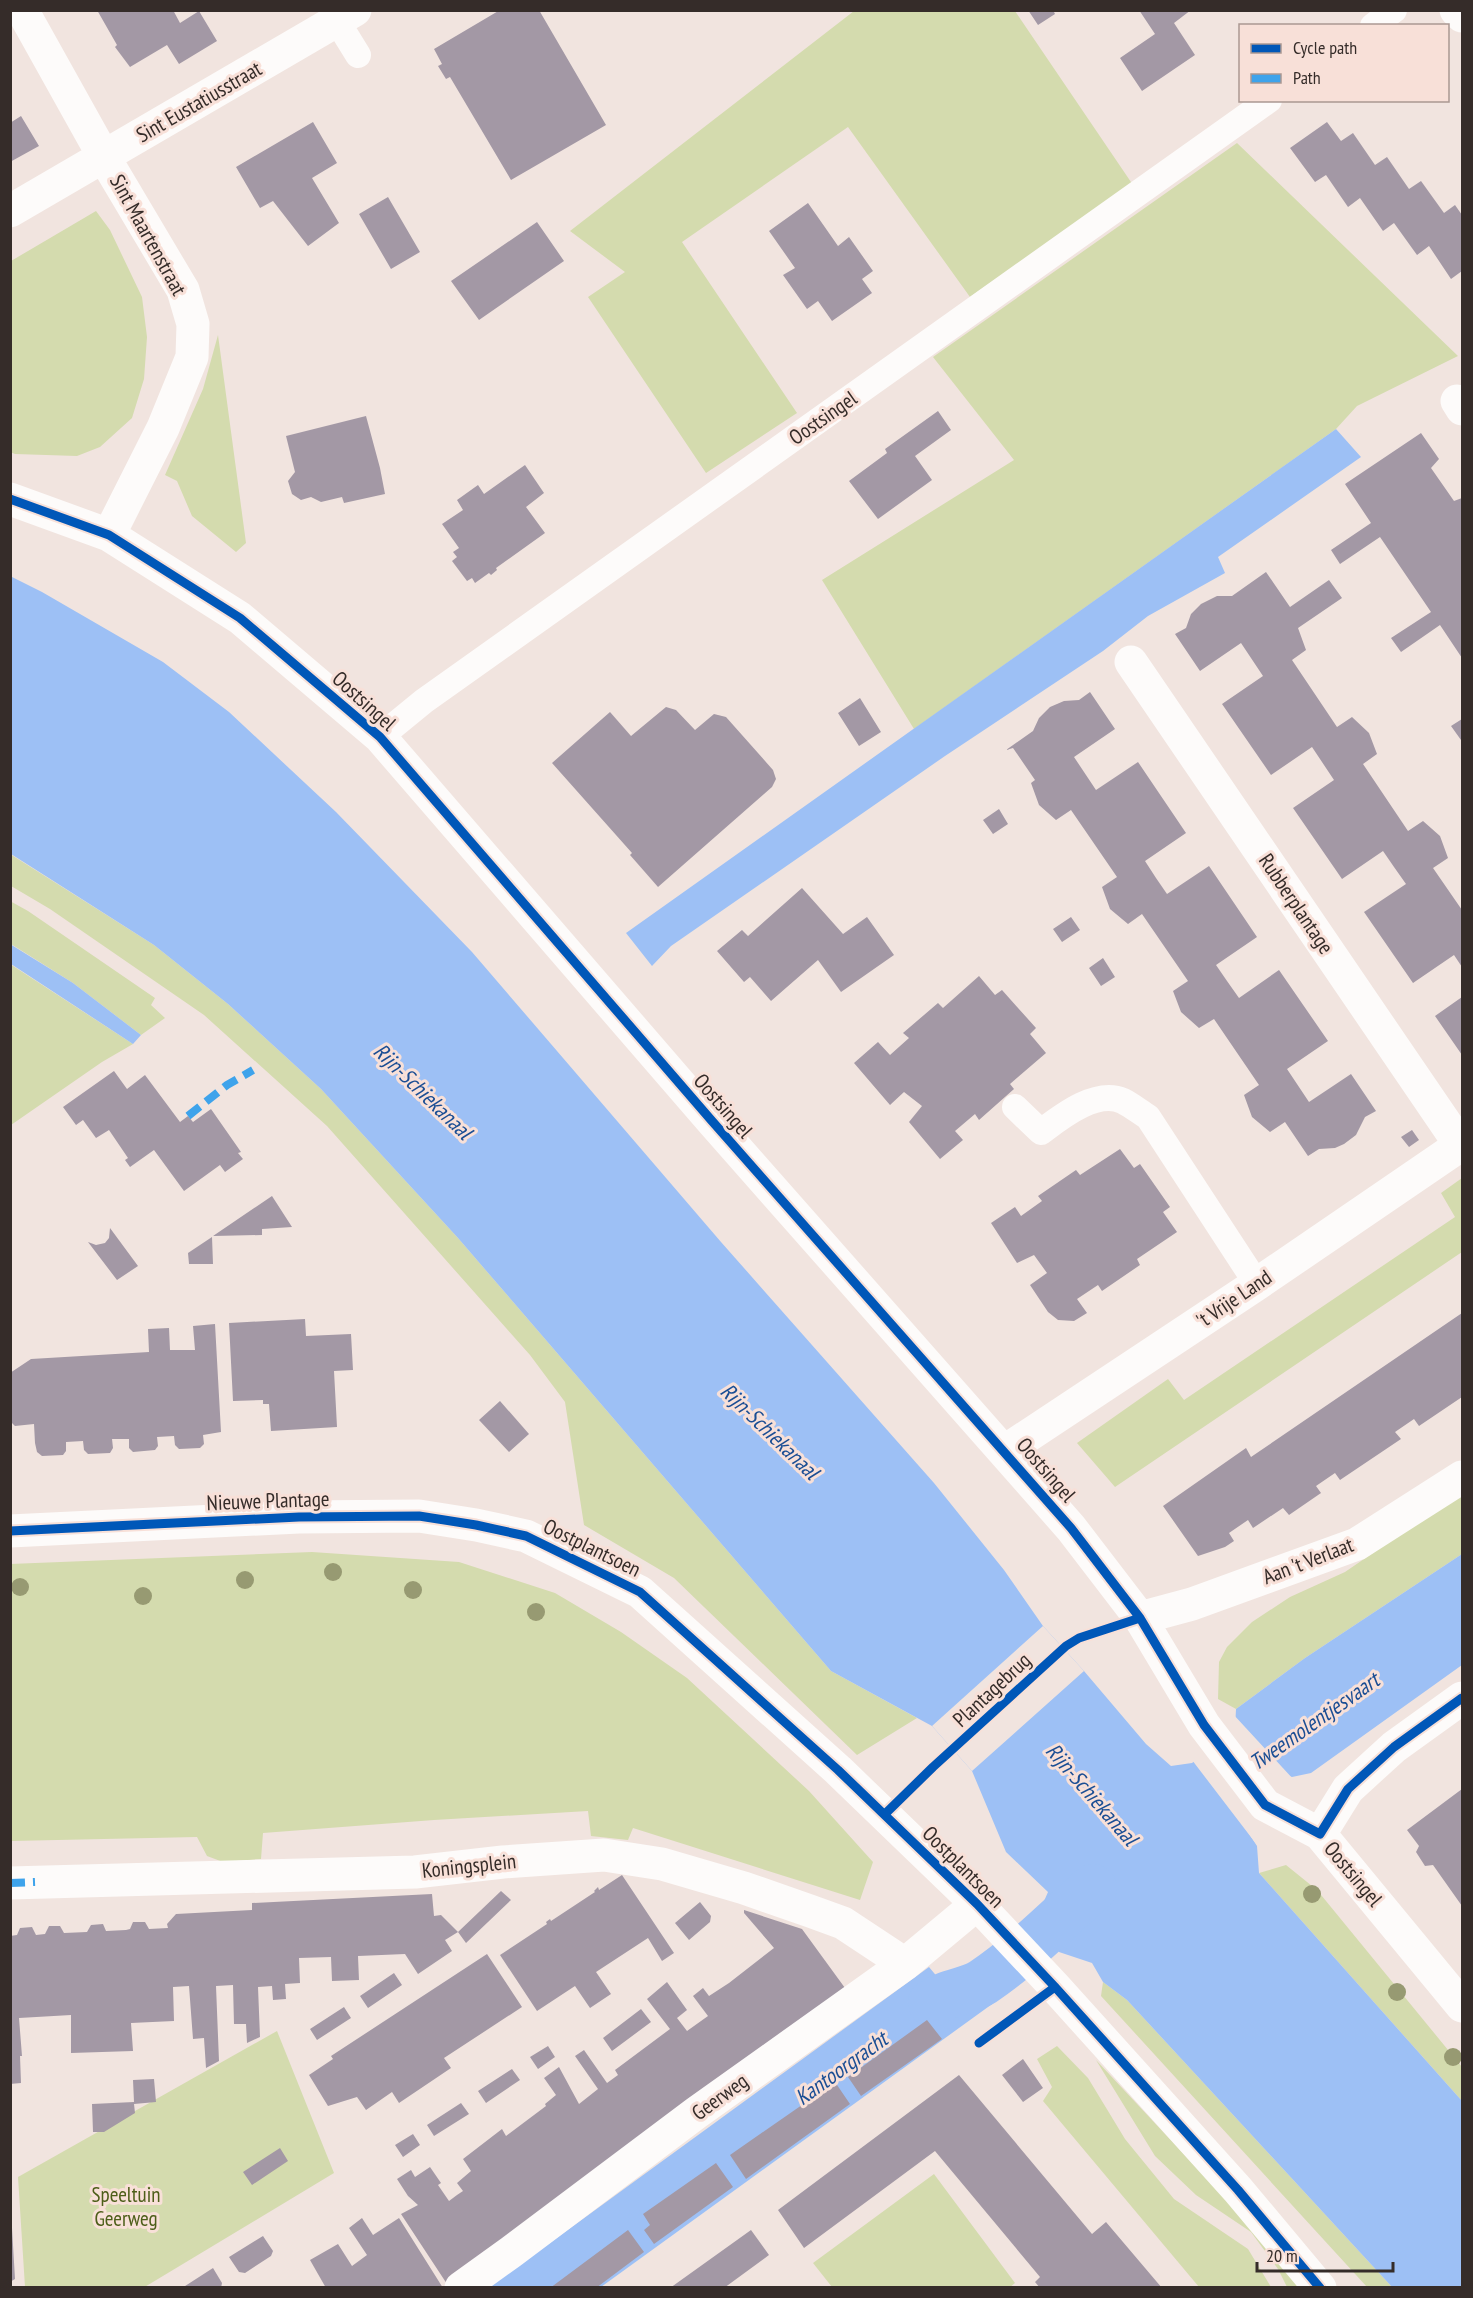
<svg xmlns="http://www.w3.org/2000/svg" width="1473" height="2298" font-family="'PT Sans Narrow',sans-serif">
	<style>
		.green { fill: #d4dbae }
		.water { fill: #9dc0f5 }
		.pier { fill: #f1e4df }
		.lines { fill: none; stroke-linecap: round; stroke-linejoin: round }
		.canal { stroke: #9dc0f5; stroke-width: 48 }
		.building { fill: #a398a5 }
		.lane { stroke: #fdfbfa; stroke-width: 26 }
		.street { stroke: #fdfbfa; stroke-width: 33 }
		.secondary { stroke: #fdfbfa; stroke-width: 33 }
		.quiet { stroke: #3ea3eb; stroke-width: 8; stroke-dasharray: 15 8; stroke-linecap: butt }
		.cycleway-casing { stroke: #f8e0d8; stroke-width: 13 }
		.cycleway { stroke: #0057b8; stroke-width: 9 }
		.tree { fill: #979a72 }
		.labels { text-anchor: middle; stroke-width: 6; stroke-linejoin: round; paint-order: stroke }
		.street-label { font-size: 21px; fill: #352c29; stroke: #f8e0d8 }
		.park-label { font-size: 21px; fill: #4d5e19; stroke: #f8e0d8 }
		.water-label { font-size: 22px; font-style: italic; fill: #1b4e94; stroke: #f8e0d8 }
	</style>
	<rect width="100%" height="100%" fill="#f1e4df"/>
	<path class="green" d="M854,11H1015L1133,185L970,297L848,127L682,242L797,413L706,473L588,297L625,272L570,231Z
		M1237,143L1458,356L1357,406L1336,429L914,729L822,580L1014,460L933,357Z
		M96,211L110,230L142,297L147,337L144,379L132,418L100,447L77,456L15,454L10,452L11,261Z
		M218,335L246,543L236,552L192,516L177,481L165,475L203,389Z
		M10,854L154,945L228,1004L321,1089L458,1238L831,1671L917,1718L857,1755L674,1578L584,1525L565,1402L530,1355L327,1126L204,1015L50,909L11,886Z
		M10,901L28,911L155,998L151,1005L165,1018L141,1035L73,983L11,944Z
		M10,964L133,1044L102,1062L11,1125Z
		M1462,1178V1252L1115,1487L1077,1443L1168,1379L1184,1400L1455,1217L1441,1193Z
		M1462,1492V1554L1305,1658L1236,1709L1218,1699L1219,1662L1227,1647L1252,1622L1290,1597L1345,1572Z
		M312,1552L459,1562L555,1593L621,1632L687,1678L809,1791L873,1862L860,1900L633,1828L628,1840L591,1836L588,1811L434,1820L263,1833L261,1859L223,1862L207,1856L197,1837L11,1841L10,1564Z
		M1286,1865L1317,1890L1462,2067V2101L1259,1873Z
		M1103,1982L1127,2000L1392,2287H1367L1101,1996Z
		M277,2031L334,2173L143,2288L25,2287L18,2177Z
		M1057,2046L1088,2078L1125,2139L1174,2199L1248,2249L1271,2287H1199L1043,2101L1052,2087L1037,2059Z
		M1096,2060L1250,2225L1302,2287H1287L1278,2269L1251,2232L1196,2195L1155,2156Z
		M934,2174L1015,2283L1009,2288L832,2287L813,2263Z"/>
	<path class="water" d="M1336,429L1361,457L1218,557L1225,573L1148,616L1103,651L945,756L671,946L652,966L626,933Z
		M10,576L42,592L163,662L229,712L336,812L472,952L721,1242L934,1483L1004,1570L1043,1626L1084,1671L1146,1744L1171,1766L1192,1763L1235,1729L1236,1709L1305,1658L1462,1554V1665L1311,1773L1292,1777L1268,1770L1237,1815L1257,1846L1259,1873L1462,2101V2287H1392L1127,2000L1103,1982L1092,1963L1059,1952L1035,1922L1048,1892L1006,1852L972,1771L932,1726L831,1671L458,1238L321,1089L228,1004L154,945L11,854Z
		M10,944L73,983L141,1035L133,1044L11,964Z
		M982,1963L1006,1994L601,2287L488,2288L929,1967L944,1985Z"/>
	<path class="pier" d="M1043,1626L1084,1671L972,1771L932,1726Z
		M1233,1714L1294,1780L1269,1773L1240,1815L1258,1843L1257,1845L1192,1760L1232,1727Z"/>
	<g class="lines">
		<path class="canal" d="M932,2003C947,1992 968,1992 983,1982C1023,1955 1057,1920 1093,1888"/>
	</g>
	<path class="building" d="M97,10H173L180,23L199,11L217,41L179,64L167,45L130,67L115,47L117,45Z
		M500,10H539L606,125L511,180L450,77L446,79L438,66L442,64L434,49Z
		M1028,10H1053L1055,14L1038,25Z
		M1139,10H1191L1174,23L1195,55L1142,91L1120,58L1155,34Z
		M21,116L39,146L10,162V123Z
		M313,122L337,163L312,178L339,223L308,246L273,201L260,208L236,167Z
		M1327,122L1341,141L1353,133L1375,165L1387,157L1409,189L1421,181L1444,213L1455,205L1462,215V271L1451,279L1429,246L1417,255L1394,223L1383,231L1360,198L1348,207L1326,175L1315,182L1290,148Z
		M388,197L420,252L391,269L359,214Z
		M808,203L838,246L849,237L873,271L862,279L872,293L832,321L818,301L807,309L783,275L795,268L769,231Z
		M537,222L564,261L479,320L451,281Z
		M938,411L951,430L915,456L932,480L878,519L849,481L887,453L885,449Z
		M366,416L380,468L385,494L344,503L342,497L321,502L311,497L301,500L292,494L288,481L295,472L286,436Z
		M1421,433L1439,459L1431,468L1454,501L1462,498V658L1440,625L1401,652L1391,638L1431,612L1380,537L1340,564L1331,550L1371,523L1345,484Z
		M525,465L544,493L526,507L545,533L496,568L497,570L491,575L489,573L475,583L472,578L467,581L452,561L457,557L453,552L459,548L442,524L463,510L457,500L478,485L484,494Z
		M1266,572L1290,607L1329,580L1342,598L1298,628L1306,650L1292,660L1337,727L1352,717L1369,733L1377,754L1363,764L1408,831L1423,821L1440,836L1448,858L1433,868L1462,910V967L1454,955L1413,983L1364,912L1406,884L1394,867L1383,851L1342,879L1293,808L1334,780L1312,747L1271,775L1222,704L1263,676L1241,643L1200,671L1175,634L1186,628L1191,614L1201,604L1217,596H1232Z
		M1090,692L1115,729L1074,757L1096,790L1138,762L1186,833L1145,861L1156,878L1167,894L1209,866L1257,937L1216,965L1227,981L1239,998L1279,970L1328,1041L1287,1069L1309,1102L1351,1074L1376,1111L1365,1117L1356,1135L1344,1144L1335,1148L1319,1149L1308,1156L1285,1122L1270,1132L1252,1117L1244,1095L1259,1085L1214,1019L1199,1028L1181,1012L1173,991L1188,981L1142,914L1128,924L1110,909L1102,887L1117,877L1071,810L1056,820L1039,805L1031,783L1035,780L1013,748L1006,750L1033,731L1039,718L1050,707L1064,701L1079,700Z
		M860,698L881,732L859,746L838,713Z
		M666,707L676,710L695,730L714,714L726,717L773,770L776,779L772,787L658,887L630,855L632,853L552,763L610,712L631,736Z
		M1462,719V739L1461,740L1451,726Z
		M999,809L1008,824L993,834L983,820Z
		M802,888L843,934L867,917L894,955L841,992L818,960L771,1001L750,977L744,982L717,951L742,930L748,936Z
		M1071,917L1080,930L1062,942L1053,929Z
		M1103,958L1115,977L1101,986L1089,968Z
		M979,976L995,995L1002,990L1036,1028L1030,1034L1046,1053L1010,1084L1014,1089L979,1120L975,1114L955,1131L963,1140L940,1159L909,1122L922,1106L904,1092L890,1105L854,1063L878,1042L890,1055L909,1038L903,1033L938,1003L943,1008Z
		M1462,997V1055L1435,1016Z
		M114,1071L127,1089L145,1075L180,1122L188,1116L193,1122L211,1109L241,1152L238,1153L243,1159L225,1172L220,1165L184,1191L154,1150L130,1167L125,1160L128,1158L109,1130L96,1138L83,1120L76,1125L63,1107Z
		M1412,1130L1419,1140L1409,1147L1401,1137Z
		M1120,1149L1134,1168L1140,1164L1170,1207L1163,1212L1177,1232L1137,1259L1140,1265L1102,1291L1098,1285L1077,1299L1087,1313L1074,1321L1058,1320L1048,1312L1030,1285L1047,1273L1034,1255L1017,1263L991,1223L1015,1207L1021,1216L1042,1201L1038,1196L1076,1170L1080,1175Z
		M272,1196L292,1227L262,1229V1235L213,1236Z
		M110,1228L138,1266L117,1280L88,1242L96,1245L105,1243L109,1238Z
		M212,1237L213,1264H189L188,1253Z
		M1462,1313V1397L1419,1426L1414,1419L1395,1432L1401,1439L1340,1480L1335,1473L1316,1486L1321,1493L1289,1515L1283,1508L1253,1528L1248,1520L1229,1533L1234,1541L1225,1547L1198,1556L1163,1506L1246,1448L1251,1457Z
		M305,1319L306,1336L351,1334L353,1370L334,1371L337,1427L271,1431L269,1404H263V1400L233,1401L229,1323Z
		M215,1324L221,1432L203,1435L204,1444L200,1448L179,1449L175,1445L174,1436L157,1437L158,1446L155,1450L133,1452L129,1448V1439H112L113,1448L110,1453L88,1454L84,1450L83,1441L66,1442V1451L63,1455L42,1456L37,1452L35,1443L34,1424L15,1426L10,1421V1373L31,1359L149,1352L148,1329L169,1328L170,1350H195L193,1326Z
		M500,1401L529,1434L509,1452L479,1420Z
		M1462,1789V1906L1433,1865L1425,1866L1416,1852L1419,1846L1407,1830Z
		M622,1875L674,1953L662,1961L648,1938L596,1972L611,1994L590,2008L575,1986L537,2011L500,1955L547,1924L546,1922L550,1919L551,1921L595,1892L594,1891L598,1887L599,1890Z
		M501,1891L511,1900L466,1943L458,1932L445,1940L452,1951L418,1974L405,1954L358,1956L359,1980L332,1981L331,1957L299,1958L300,1983L285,1984L286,1999L273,2000L272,1986L258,1987L260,2037L247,2043L246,2024H234L233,1985L216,1986L219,2061L206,2068L204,2038L193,2039L189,1986L173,1987L174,2021L131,2023L133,2051L71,2053V2015L19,2018L22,2056H20L21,2083L10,2084V1936L17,1935L20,1928L32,1927L36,1935L45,1934L49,1926H60L64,1933L87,1932L91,1925L103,1924L106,1931L126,1930L130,1929L133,1922H145L149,1929L168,1928L167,1924L176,1914L252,1910V1903L432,1894L434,1916L441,1915L458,1932Z
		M700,1902L711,1916L710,1922L689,1940L675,1923Z
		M744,1910L802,1929L845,1988L447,2284L401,2214L418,2205L408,2196L397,2179L411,2170L415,2177L430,2167L441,2183L438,2185L449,2201L457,2195L463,2191L457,2183L471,2171L463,2159L502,2129L506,2136L546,2106L545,2104L556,2095L544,2078L559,2067L579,2104L598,2089L575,2056L584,2050L607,2083L618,2075L615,2070L670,2029L647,1999L667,1982L687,2010L677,2018L687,2031L708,2016L693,1996L703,1988L709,1996L729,1983L774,1948L744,1913Z
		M487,1954L522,2007L444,2058L451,2068L399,2103L392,2092L366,2110L357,2097L328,2106L309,2075L333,2059L331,2056Z
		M394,1973L402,1985L368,2008L360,1996Z
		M344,2007L351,2018L317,2040L310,2029Z
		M641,2009L651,2022L612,2051L603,2038Z
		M927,2020L942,2039L861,2096L848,2077Z
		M548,2046L555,2057L538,2069L530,2057Z
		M1023,2059L1043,2088L1023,2102L1002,2075Z
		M512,2069L520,2080L486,2103L478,2091Z
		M959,2075L1092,2234L1106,2222L1162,2288H1040L1035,2282L1040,2277L935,2151L804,2248L778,2210Z
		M154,2079L156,2102L134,2104L135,2113L104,2132H93L92,2104L134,2102L133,2080Z
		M835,2082L850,2104L746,2179L730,2155Z
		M461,2103L469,2114L434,2136L427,2125Z
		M413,2134L420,2145L403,2157L395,2145Z
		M280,2148L288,2161L252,2185L243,2172Z
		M716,2163L733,2187L654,2244L644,2230L650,2225L643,2214Z
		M362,2218L373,2235L399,2218L443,2288H326L310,2260L338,2244L352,2266L367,2255L349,2228Z
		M10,2228H12L15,2279L10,2282Z
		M628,2230L644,2252L596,2288H550Z
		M751,2230L769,2255L724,2288H670Z
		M263,2236L273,2251L271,2256L245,2273L239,2272L229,2257Z
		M213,2268L222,2283L221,2288H182Z"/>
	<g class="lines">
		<path class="lane" d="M337,21L358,55
			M1373,26L1394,10
			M380,737L424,701L1269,100
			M1015,1107L1041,1132C1061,1117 1096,1089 1123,1101C1131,1105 1140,1112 1148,1117L1257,1284"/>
		<path class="street" d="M22,10L104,157L183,290L193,324L192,357L163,428L109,535
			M10,211L355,10
			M1457,401L1462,409
			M10,499L109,535L240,618L380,737L712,1121L1071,1528L1140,1618L1204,1725L1265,1805L1320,1834L1462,2006
			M1131,662L1461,1146
			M1005,1451L1257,1284L1462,1144
			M10,1531L299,1517L419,1516L476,1525L526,1536L640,1592L838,1770L977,1904L1055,1987L1238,2190L1320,2288
			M1140,1618L1192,1604L1357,1544L1462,1477
			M1320,1834L1348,1789L1394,1747L1462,1698
			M10,1883L415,1872L503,1862L604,1855L662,1864L744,1888L810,1911L843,1923L905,1964
			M461,2288L511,2252L696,2113L905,1964L977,1904"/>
		<path class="secondary" d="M1456,10L1462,16"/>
		<path class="quiet" d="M188,1116L227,1085L253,1070
			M10,1883L35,1882"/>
		<g class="cycleway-casing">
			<path id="cycleway" d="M10,499L109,535L240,618L380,737L712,1121L1071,1528L1140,1618L1204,1725L1265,1805L1320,1834L1348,1789L1394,1747L1462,1698
				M10,1531L299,1517L419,1516L476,1525L526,1536L640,1592L838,1770L977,1904L1055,1987L1238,2190L1320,2288
				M885,1814L933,1767L1066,1646L1079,1638L1140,1618
				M979,2043L1055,1987"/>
		</g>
		<use href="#cycleway" class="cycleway"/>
	</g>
	<g class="tree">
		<circle cx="333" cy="1572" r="9"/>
		<circle cx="245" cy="1580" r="9"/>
		<circle cx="20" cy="1587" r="9"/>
		<circle cx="413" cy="1590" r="9"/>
		<circle cx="143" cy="1596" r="9"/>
		<circle cx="536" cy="1612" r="9"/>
		<circle cx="1312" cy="1894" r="9"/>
		<circle cx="1397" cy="1992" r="9"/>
		<circle cx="1453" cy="2057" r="9"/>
	</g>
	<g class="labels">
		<g class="street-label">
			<text transform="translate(199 102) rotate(-30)" y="7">Sint Eustatiusstraat</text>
			<text transform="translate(148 235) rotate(61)" y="7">Sint Maartenstraat</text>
			<text transform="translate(823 418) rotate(-35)" y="7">Oostsingel</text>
			<text transform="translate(364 701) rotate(42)" y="7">Oostsingel</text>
			<text transform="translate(1296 904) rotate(56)" y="7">Rubberplantage</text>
			<text transform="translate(723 1106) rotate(49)" y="7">Oostsingel</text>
			<text transform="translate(1234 1299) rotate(-34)" y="7">'t Vrije Land</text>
			<text transform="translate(1046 1470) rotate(49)" y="7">Oostsingel</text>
			<text transform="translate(268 1501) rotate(-2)" y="7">Nieuwe Plantage</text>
			<text transform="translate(592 1548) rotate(26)" y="7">Oostplantsoen</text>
			<text transform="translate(1308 1561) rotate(-21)" y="7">Aan 't Verlaat</text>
			<text transform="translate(992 1690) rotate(-43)" y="7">Plantagebrug</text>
			<text transform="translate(469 1866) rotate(-6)" y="7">Koningsplein</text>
			<text transform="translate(963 1867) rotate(45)" y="7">Oostplantsoen</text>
			<text transform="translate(1353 1874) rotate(50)" y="7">Oostsingel</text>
			<text transform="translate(720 2097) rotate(-36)" y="7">Geerweg</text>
		</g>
		<g class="park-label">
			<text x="126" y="2202">Speeltuin<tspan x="126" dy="24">Geerweg</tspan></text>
		</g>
		<g class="water-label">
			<text transform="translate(423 1091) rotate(44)" y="8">Rijn-Schiekanaal</text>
			<text transform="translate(770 1431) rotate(44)" y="8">Rijn-Schiekanaal</text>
			<text transform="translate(1314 1721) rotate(-35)" y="8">Tweemolentjesvaart</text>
			<text transform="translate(1092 1794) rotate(49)" y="8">Rijn-Schiekanaal</text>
			<text transform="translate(841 2068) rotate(-36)" y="8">Kantoorgracht</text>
		</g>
	</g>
	<rect width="1473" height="2298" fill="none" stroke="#352c29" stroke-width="24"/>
	<rect x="1239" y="24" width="210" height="78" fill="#f8e0d8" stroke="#aa9892" stroke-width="1.5"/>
	<rect x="1251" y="44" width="30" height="9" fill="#0057b8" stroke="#aa9892" stroke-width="1.5"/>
	<text x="1293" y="54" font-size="18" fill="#352c29">Cycle path</text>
	<rect x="1251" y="74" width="30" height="9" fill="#3ea3eb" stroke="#aa9892" stroke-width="1.5"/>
	<text x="1293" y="84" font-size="18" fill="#352c29">Path</text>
	<path d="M1257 2262v9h136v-9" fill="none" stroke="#352c29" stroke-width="3"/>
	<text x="1266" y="2262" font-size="18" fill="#352c29" stroke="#f8e0d8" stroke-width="4.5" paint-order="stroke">20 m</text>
</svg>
